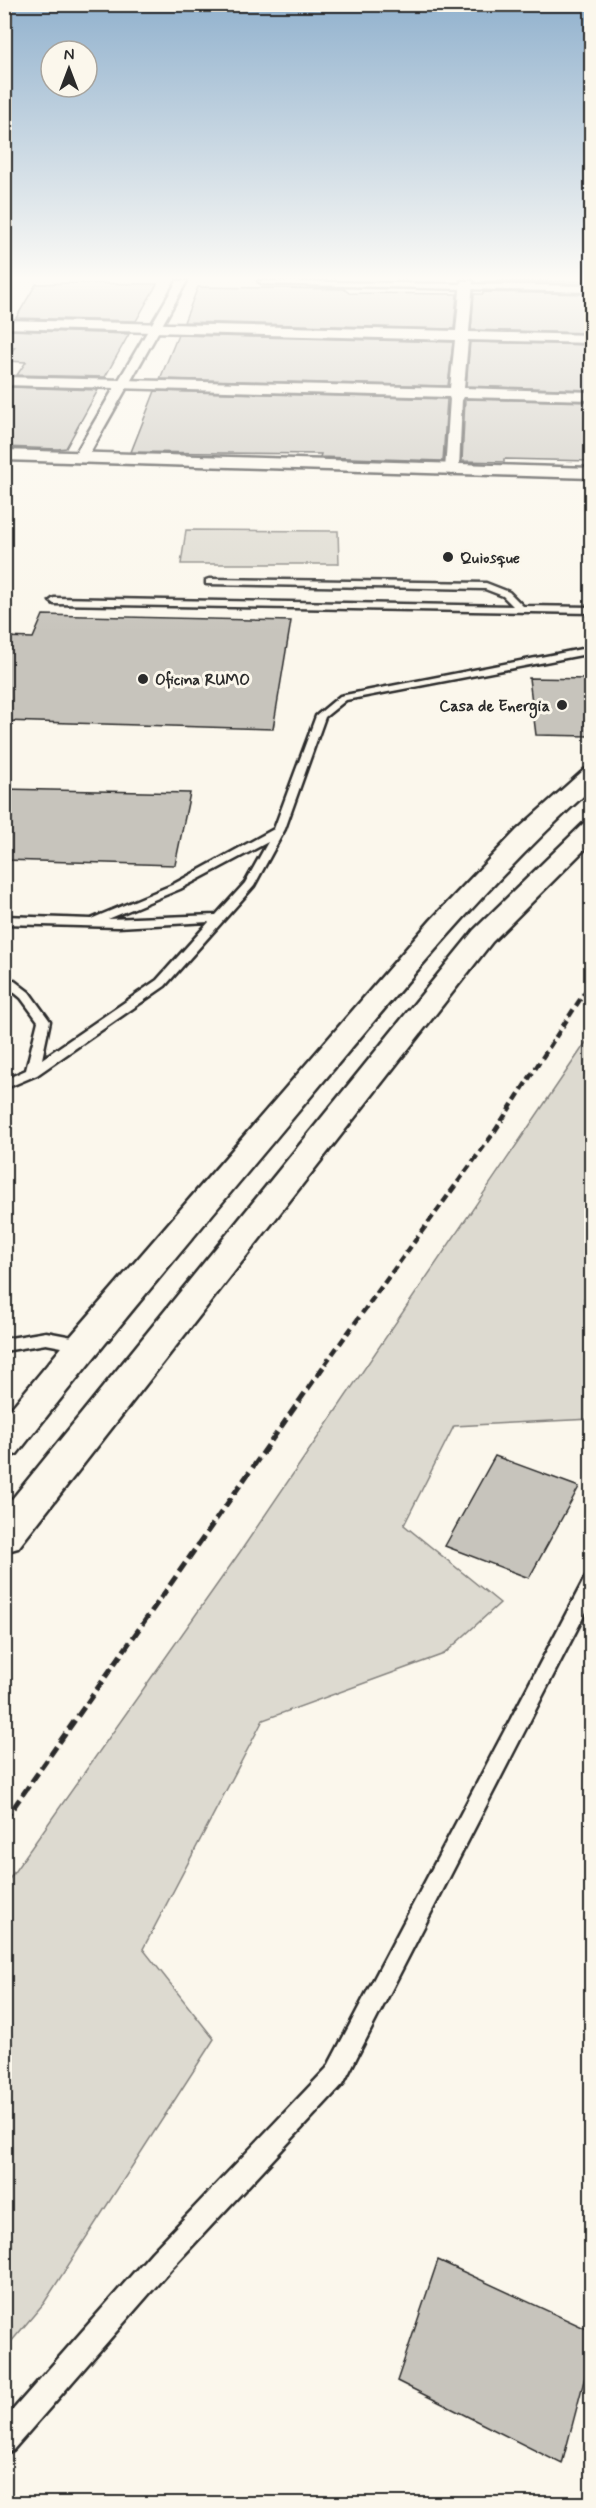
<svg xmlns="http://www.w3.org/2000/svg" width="596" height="2508" font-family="Mynerve,sans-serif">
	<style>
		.green { fill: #dddad0; stroke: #84827e; stroke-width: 1.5 }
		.building { fill: #c7c4bc; stroke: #2b2b2b; stroke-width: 1.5 }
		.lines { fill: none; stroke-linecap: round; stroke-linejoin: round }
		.lane-casing { stroke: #2b2b2b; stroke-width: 5 }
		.street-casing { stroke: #2b2b2b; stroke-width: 5 }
		.secondary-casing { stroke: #2b2b2b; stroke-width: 5 }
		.primary-casing { stroke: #2b2b2b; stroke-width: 5 }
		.lane { fill: #fbf7ec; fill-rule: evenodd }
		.street { fill: #fbf7ec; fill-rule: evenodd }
		.secondary { fill: #fbf7ec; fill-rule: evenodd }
		.primary { fill: #fbf7ec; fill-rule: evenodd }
		.rail-far1 { stroke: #2b2b2b; stroke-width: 4.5; stroke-dasharray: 8 4.5; stroke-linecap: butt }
		.rail { stroke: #2b2b2b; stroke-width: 5; stroke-dasharray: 11 5; stroke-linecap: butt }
		.poi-dot { fill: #2b2b2b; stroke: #fbf7ec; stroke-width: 2 }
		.labels { text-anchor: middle; stroke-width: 6; stroke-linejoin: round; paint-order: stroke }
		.far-poi-label { font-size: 16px; font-weight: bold; fill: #2b2b2b; stroke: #fbf7ec; text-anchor: start }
	</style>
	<rect width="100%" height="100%" fill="#fbf7ec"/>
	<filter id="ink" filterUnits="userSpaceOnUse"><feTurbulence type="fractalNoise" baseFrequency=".0167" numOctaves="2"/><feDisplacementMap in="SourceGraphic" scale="12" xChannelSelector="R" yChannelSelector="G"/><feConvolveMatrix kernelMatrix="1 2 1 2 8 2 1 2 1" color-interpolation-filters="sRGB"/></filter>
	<g filter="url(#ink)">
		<path class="green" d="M186,530L338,531L339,564H181Z
			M591,1035L592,1289L584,1298L591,1419L454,1426L404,1525L500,1603L444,1654L263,1720L143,1949L214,2039L44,2303L5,2349V1885L240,1552Z"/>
		<path class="building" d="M483,281H591V284L483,282Z
			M36,284L71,283L157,284L136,321L16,318Z
			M198,287L344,289L349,293L457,294L454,329L184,322Z
			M483,292L591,294V333L471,330L474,294H483Z
			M8,330L129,334L105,377L17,375L26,362L5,361L15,347H4V336Z
			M178,335L453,342L448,386L160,379Z
			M470,342L591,345V390L466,386Z
			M9,387L98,390L66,448L58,449L4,447V395Z
			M155,391L447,399L443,461L320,457L321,454L131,452Z
			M465,399L591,402V461L504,459V462L462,461Z
			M43,615L291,621L273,729L4,721V637L33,638Z
			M529,678L588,679L591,736L536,735Z
			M4,789L190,793L175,865L4,860Z
			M495,1456L579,1487L529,1578L445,1546Z
			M438,2260L591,2331V2354L562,2464L397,2381Z"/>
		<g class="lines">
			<g class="lane-casing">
				<path id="lane" d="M209,579L486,583L509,592L523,606L592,607V613L54,604L50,601L54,598L513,606L503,596L485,589L206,584V580Z
					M592,647V653L346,700L325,717L285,829L254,886L165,986L37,1075L4,1089V1080L26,1070L38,1021L21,998L4,984V973L29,992L50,1021L42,1059L157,980L209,922L118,927L4,924V916L91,919L172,885L274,829L316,716L340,696ZM268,842L245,883L216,915L108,919L180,889Z
					M46,1332L83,1339L89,1341L91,1345L89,1349L83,1351L46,1344L4,1351V1339Z
					M592,1574V1600L343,2084L170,2270L13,2450L4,2454V2420L152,2252L327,2068L586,1576Z"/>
			</g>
			<g class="street-casing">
				<path id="street" d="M177,281H187L87,458L80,462L75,461L73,458Z
					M258,281L592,286V292L263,284Z
					M456,395L462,399L459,470L452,474L445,470L450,399Z"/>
			</g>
			<g class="secondary-casing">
				<path id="secondary" d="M461,281H473L469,332L592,335V343L468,340L464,388L592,392V400L464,397L461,402H451L449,397L4,385V377L450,388L455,340L4,328V320L456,331Z
					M4,450L592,468V478L4,460Z"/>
			</g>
			<g class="primary-casing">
				<path id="primary" d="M592,768V788C485,885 395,996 302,1107C206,1222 109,1336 17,1454L4,1458V1417L71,1336L431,920L517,830L584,770Z
					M592,821V842L492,942L18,1548L4,1552V1509L474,930L584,823Z"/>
			</g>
			<use href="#lane" class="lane"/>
			<use href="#street" class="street"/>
			<use href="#secondary" class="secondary"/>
			<use href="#primary" class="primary"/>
			<path class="rail-far1" d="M325,1364L493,1134L592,981"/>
			<path class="rail" d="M4,1821L326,1363"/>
		</g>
	</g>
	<linearGradient id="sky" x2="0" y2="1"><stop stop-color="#92b2ce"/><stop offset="0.44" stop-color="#fdfbf6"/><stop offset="1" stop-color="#fdfbf6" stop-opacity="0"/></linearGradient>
	<rect width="596" height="632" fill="url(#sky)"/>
	<g class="poi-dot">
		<circle cx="448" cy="557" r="6"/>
		<circle cx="143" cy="679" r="6"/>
		<circle cx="562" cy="705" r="6"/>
	</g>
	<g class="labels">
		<g class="far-poi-label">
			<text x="460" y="563">Quiosque</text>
			<text x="155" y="685">Oficina RUMO</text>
			<text x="550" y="711" text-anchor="end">Casa de Energia</text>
		</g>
	</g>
	<rect width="596" height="2508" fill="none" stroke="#fbf7ec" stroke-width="24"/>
	<rect x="12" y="12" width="572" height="2484" fill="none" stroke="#2b2b2b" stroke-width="2" filter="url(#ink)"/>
	<g transform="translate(69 69)"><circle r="28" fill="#fbf7ec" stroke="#a8a59f" stroke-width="1.5"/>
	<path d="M0-4.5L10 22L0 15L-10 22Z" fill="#2b2b2b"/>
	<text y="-9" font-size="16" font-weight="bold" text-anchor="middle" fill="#2b2b2b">N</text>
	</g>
</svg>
